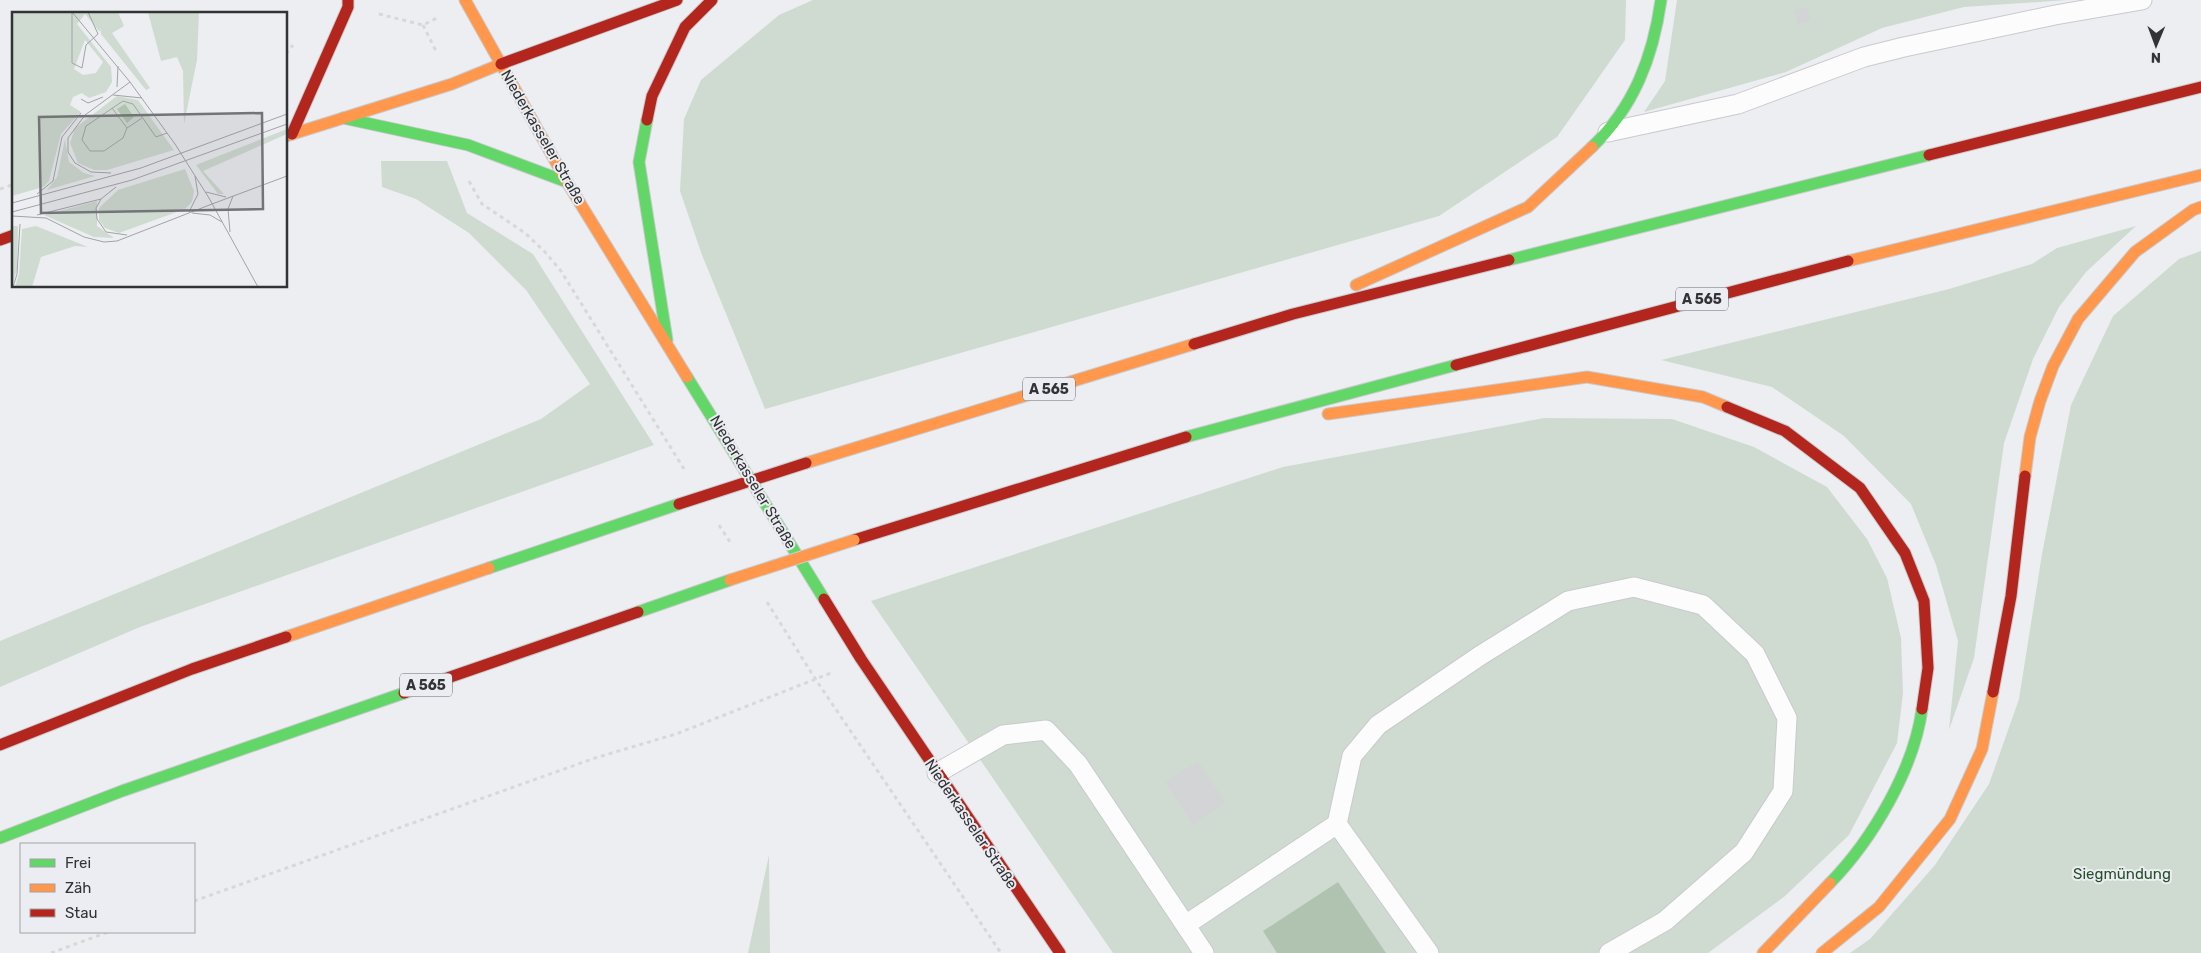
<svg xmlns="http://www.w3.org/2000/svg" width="2201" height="953" font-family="Rubik,sans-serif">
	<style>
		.green { fill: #cfdbd1 }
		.water { fill: #b0c3b1 }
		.building { fill: #d3d4d6 }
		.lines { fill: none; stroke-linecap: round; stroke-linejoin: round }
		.lane-casing { stroke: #c9cacd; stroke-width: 21 }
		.fast-casing { stroke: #c9cacd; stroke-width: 13 }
		.slow-casing { stroke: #c9cacd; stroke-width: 13 }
		.jam-casing { stroke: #c9cacd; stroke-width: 13 }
		.path { stroke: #d8d8d8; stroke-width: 3; stroke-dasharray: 4 4; stroke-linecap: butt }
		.lane { stroke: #fcfcfd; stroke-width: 19 }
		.fast { stroke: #63d668; stroke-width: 11 }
		.slow { stroke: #ff974d; stroke-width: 11 }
		.jam { stroke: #b3261e; stroke-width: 11 }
		.slow-bridge-casing { stroke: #cbccce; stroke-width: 13; stroke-linecap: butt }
		.jam-bridge-casing { stroke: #cbccce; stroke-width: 13; stroke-linecap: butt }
		.slow-bridge { stroke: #ff974d; stroke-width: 11 }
		.jam-bridge { stroke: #b3261e; stroke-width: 11 }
		.labels { text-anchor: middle; stroke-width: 4; stroke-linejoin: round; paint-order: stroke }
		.shield { fill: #ebedf2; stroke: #6a6b6e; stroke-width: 1 }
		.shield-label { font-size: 14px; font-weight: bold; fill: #323335 }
		.street-label { font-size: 15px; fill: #323335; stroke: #ebedf2 }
		.park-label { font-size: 15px; fill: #265029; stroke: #ebedf2 }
		.inset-road { fill: none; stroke: #a2a3a6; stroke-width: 1 }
		.view { fill: #737477; fill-opacity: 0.15; stroke: #737477; stroke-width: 2.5 }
		.inset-edge { fill: none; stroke: #323335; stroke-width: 2.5 }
	</style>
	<rect width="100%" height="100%" fill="#eceef1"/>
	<path class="green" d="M813,0H1626L1625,40L1557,137L1439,216L765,409L702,255L680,191L684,119L701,80L779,15Z
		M1677,0H2067L1964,7L1882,28L1786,72L1644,112L1665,81Z
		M381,161H447L467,213L533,254L654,445L140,627L0,687V641L541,419L590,384L526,290L469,233L416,199L382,187Z
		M2136,226L2086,272L2059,307L2033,359L2004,443L1974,658L1949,730L1958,641L1936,565L1911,504L1844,436L1772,387L1661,360L1949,289L2032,264L2057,248Z
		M2201,251V953H1850L1870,939L1935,865L1989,784L2019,699L2042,554L2071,405L2113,316L2179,259Z
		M1544,418L1672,419L1754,447L1827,487L1867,539L1887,578L1901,638L1903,693L1897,743L1849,835L1785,896L1708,953H1113L871,601L1283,467Z
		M769,855L770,953H748Z"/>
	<path class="water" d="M1338,882L1386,953H1277L1263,931Z"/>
	<path class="building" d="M1808,7L1811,21L1798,24L1794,10Z
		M1198,761L1226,803L1193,825L1165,783Z"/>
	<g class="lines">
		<g class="lane-casing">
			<path id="lane" d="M1608,132L1738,104L1864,57L1904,47L2055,15L2142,0
				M937,773L1003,735L1046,730L1078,764L1204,953
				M1337,824L1429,953
				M1187,924L1337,824L1352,756L1378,725L1481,655L1568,601L1634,587L1703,605L1755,654L1787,718L1783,791L1744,852L1665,921L1609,953"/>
		</g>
		<g class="fast-casing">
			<path id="fast" d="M343,118L468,145L567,182
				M647,120L639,162L667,340
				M1592,147C1634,107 1653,57 1661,0
				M1509,260L1929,155
				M687,377L824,599
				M1186,437L1456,365
				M489,568L679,504
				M638,612L730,580
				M0,838L122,791L404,693
				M1830,883C1872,840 1914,769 1922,709"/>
		</g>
		<g class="slow-casing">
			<path id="slow" d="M465,0L567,182L687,377
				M286,136L452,84L501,64
				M1848,261L2201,175
				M1356,285L1528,207L1592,147
				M1328,414L1587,377L1703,397L1727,407
				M806,463L1194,344
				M2025,476L2030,437L2040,401L2053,366L2078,319L2135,252L2193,210L2201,207
				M286,637L489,568
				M1763,953L1830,883
				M1822,953L1879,907L1950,819L1982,749L1993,692"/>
		</g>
		<g class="jam-casing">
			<path id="jam" d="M501,64L677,0
				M647,120L652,96L685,27L712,0
				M292,134L348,7V0
				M1929,155L2201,87
				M0,240L14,235
				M1194,344L1293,314L1509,260
				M1456,365L1848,261
				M1727,407L1785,431L1860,488L1905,553L1924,601L1928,668L1922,709
				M854,540L1186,437
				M824,599L861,659L1060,953
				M1993,692L2011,596L2025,476
				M404,693L638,612
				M0,745L192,669L286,637"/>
		</g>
		<path class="path" d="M379,14L423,25L437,18
			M423,25L437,53
			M286,54L293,45
			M469,181L482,204L525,233L545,252L561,271L684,469
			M0,189L14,184
			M719,525L732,545
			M767,602L816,680L1001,953
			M194,901L595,758L676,734L831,673
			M51,953L108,932"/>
		<use href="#lane" class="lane"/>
		<use href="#fast" class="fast"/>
		<use href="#slow" class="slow"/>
		<use href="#jam" class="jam"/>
		<g class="slow-bridge-casing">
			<path id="slow-bridge" d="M730,580L854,540"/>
		</g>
		<g class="jam-bridge-casing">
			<path id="jam-bridge" d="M679,504L806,463"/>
		</g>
		<use href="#slow-bridge" class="slow-bridge"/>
		<use href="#jam-bridge" class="jam-bridge"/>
	</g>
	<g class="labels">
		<g class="shield">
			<rect x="1676" y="287.5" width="52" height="23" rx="4"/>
			<rect x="1023" y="377.5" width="52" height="23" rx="4"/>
			<rect x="400" y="673.5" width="52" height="23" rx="4"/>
		</g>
		<g class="shield-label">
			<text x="1702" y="304">A 565</text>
			<text x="1049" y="394">A 565</text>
			<text x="426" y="690">A 565</text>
		</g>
		<g class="street-label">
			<text transform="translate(543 137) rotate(60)" y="5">Niederkasseler Straße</text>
			<text transform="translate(753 482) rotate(59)" y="5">Niederkasseler Straße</text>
			<text transform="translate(971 824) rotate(56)" y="5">Niederkasseler Straße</text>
		</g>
		<g class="park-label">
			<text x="2122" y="879">Siegmündung</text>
		</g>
	</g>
	<g transform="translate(12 12)">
		<rect width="275" height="275" fill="#eceef1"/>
		<path d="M0,0H106L112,14L100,21L138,76L134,78L89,22V16L88,20L73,2L65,12L99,55L100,70L94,80L77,86L70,81L61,85L58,93L69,100L49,122L37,169L31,175L0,184ZM73,28L91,50L84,61L71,63L62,57ZM136,0H187L185,48L172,112L171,59L165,45L149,49ZM105,84L126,88L162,138L95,158H82L66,151L58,131L63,116ZM275,117V122L191,159L212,182H206L184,153ZM53,127L57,150L72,161L83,164L35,178L45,165ZM173,157L182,179L180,190L173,197L107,221L93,216L87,208V196L106,178ZM85,189V214L102,226L82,225L32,203ZM0,214H6L5,258L0,273ZM24,214L76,235L63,234L29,245L20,275H3L7,262L10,217Z" fill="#cfdbd1" fill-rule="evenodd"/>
		<path d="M113,92L122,105L115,111L105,97Z" fill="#b0c3b1"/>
		<path class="inset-road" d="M60,0V51L70,56L74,33L86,22L76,0M60,0L118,70L163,132L197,186L246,275M105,75L106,54M101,83L130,86M69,87L76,91L91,85M100,96L115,116M130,106L115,116L111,126L92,139H78L70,128L74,114L111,89L121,92L144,125L155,121M99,161L79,160L63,151L56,140V126L73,103L118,70M104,175L89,187L84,196L85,207L94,220L115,223M194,180L214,185M25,182L41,169L50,125L69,101M0,191L129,156L275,102M200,192L275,164M0,200L120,168L275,112M177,200L186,182L183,164M180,201L198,203L210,210M25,203L89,187M0,204L34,206L72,225L92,230L105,229L200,192M218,220L216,197L221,184M1,275L5,262L8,212"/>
		<path class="view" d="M250,101L251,197L29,201L27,105Z"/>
		<rect width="275" height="275" class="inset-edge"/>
	</g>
	<rect x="20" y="843" width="175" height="90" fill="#ebedf2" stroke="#a1a3a6"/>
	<rect x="30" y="859" width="25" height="8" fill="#63d668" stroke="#a1a3a6"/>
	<text x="65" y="868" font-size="15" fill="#323335">Frei</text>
	<rect x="30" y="884" width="25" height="8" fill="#ff974d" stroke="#a1a3a6"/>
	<text x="65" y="893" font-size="15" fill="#323335">Zäh</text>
	<rect x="30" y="909" width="25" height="8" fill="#b3261e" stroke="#a1a3a6"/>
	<text x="65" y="918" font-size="15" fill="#323335">Stau</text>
	<g transform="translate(2156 45) rotate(181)" stroke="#ebedf2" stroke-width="4" paint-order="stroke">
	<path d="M0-4L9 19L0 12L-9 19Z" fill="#323335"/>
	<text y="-8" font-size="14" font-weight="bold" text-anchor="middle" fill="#323335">N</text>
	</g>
</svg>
